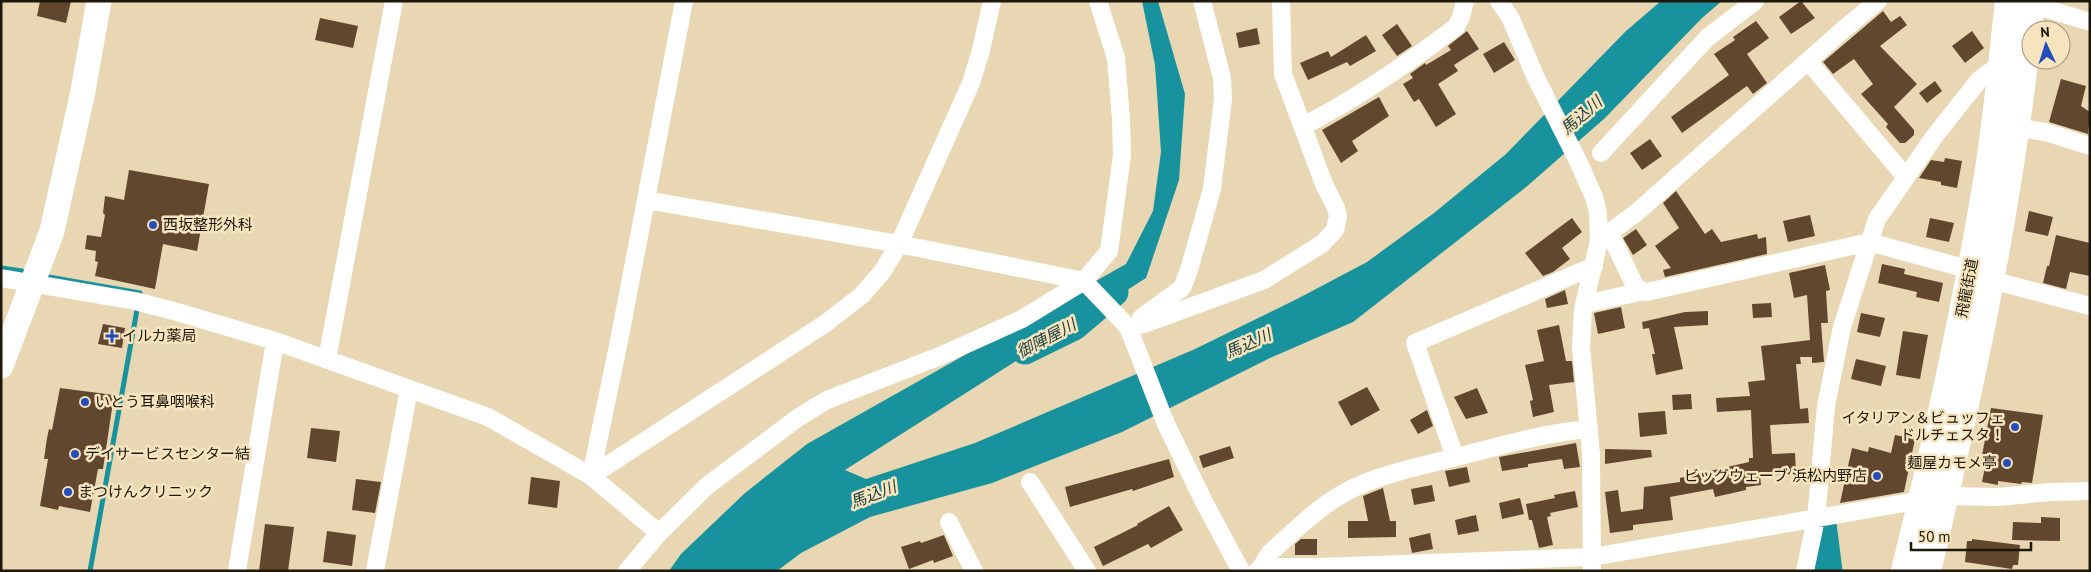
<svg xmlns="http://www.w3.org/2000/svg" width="2091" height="572" font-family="'PT Sans','Noto Sans JP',sans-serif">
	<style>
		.water { fill: #18939e }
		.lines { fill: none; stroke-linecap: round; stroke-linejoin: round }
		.stream { stroke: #18939e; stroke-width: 5 }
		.river { stroke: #18939e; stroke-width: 29 }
		.building { fill: #60472e }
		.street { stroke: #fff; stroke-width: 18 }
		.secondary { stroke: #fff; stroke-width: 25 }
		.highway { stroke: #fff; stroke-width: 28 }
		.poi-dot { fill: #234dbb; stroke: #f6e4bf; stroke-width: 2 }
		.labels { text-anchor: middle; stroke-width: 5; stroke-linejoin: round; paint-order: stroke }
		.poi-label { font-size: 15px; fill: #1e180a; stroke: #f6e4bf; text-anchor: start }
		.street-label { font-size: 15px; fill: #1e180a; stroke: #f6e4bf }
		.water-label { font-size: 16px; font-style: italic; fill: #1a3b3e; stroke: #f6e4bf }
	</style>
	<rect width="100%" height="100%" fill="#e9d7b3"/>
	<path class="water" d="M1142,1H1158L1185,94L1179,180L1146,278L845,470L866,479L975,443L1195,349L1297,299L1367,262L1434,213L1506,154L1626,31L1661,1H1722L1702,18L1605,118L1525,188L1353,322L1270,358L1122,432L992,483L870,517L801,553L777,571H669L681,554L745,493L807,444L1126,264L1153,211L1161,152L1155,65Z"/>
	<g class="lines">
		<path class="stream" d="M1,268L22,271
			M43,276L140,293L90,571"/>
		<path class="river" d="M1025,350L1074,326L1114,292
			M1822,524L1828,571"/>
	</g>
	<path class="building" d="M40,1H71L66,23L37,16Z
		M1801,1L1815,18L1791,34L1779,17Z
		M1883,11L1891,22L1900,16L1907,25L1880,46L1917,84L1894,107L1914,130V135L1905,143H1900L1886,127L1888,124L1861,94L1873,84L1854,59L1833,74L1823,62Z
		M320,18L358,26L353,48L315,40Z
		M1756,21L1769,38L1747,54L1767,83L1753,94L1747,86L1682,133L1671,117L1729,75L1714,54L1735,40L1733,37Z
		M1397,24L1412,46L1397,56L1382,35Z
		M1257,28L1260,44L1239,48L1236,33Z
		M1467,31L1479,49L1454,65L1458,71L1438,84L1456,114L1436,127L1419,99L1414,102L1403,84L1413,78L1410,74L1425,63L1426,65L1451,50L1448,46Z
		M1972,31L1984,48L1965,63L1952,46Z
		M1366,35L1376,51L1350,66L1347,62L1308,80L1300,63L1328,51L1331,57Z
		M1504,42L1515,60L1494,73L1483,54Z
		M2061,79L2086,86L2081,106L2090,112L2088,134L2049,122Z
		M1935,81L1942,91L1927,103L1919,93Z
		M1379,97L1389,116L1352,141L1358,151L1341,163L1322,130Z
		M1650,139L1662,156L1642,170L1630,153Z
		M1945,158L1962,161L1957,188L1941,185V182L1919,178L1931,160L1944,162Z
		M129,170L209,184L197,251L163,244L155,289L95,276L98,262L95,261L96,251L85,249L87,235L101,237L105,215L103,213L105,196L124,200Z
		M1676,191L1705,234L1712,229L1721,242L1757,234L1758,239L1766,237L1767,254L1665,277L1663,270L1671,268L1655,246L1679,228L1663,203Z
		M2029,211L2053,217L2048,236L2025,231Z
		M1810,215L1815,236L1788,242L1783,221Z
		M1572,218L1582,232L1562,248L1570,259L1553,272L1543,276L1525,253Z
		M1930,218L1954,223L1949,242L1926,237Z
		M1636,229L1647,245L1633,255L1623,238Z
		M2056,235L2090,243V276L2070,272L2066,289L2043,283L2047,266H2049Z
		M1882,264L1905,269L1904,274L1943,283L1939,302L1916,297L1917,292L1878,283Z
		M1825,265L1830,290L1826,291L1828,323H1821L1824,362L1812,363V357H1800L1801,364H1796L1800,409L1808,408L1809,423L1770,425L1772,454L1795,453L1796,474L1760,475L1761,485L1746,487V490L1715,497L1713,489L1670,497L1673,520L1633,525V530L1610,533L1605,492L1618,490L1621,512L1643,509L1644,487L1680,482V478L1749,462V458H1753L1751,410L1717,412L1716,398L1750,396L1748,382L1765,380L1761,346L1810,340L1807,295L1794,298L1789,273Z
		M1565,290L1568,304L1547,308L1545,299Z
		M1771,303L1772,317L1753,318L1752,304Z
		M1621,307L1625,328L1598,334L1594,313Z
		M1708,311V325L1674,327L1683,369L1656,375L1652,354H1655L1649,328L1643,329L1642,322L1685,312Z
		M1861,313L1885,318L1880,337L1857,332Z
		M103,324L125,328L122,348L98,344Z
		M1559,325L1566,361H1572L1574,382L1549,385L1554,412L1533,417L1530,401L1533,400L1525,365L1544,361L1537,330Z
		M1903,331L1928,335L1920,379L1896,375Z
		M1856,359L1886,366L1881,386L1851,379Z
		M1367,387L1380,410L1351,426L1338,402Z
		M60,388L114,395L103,469H98L90,512L59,506L58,510L40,506L48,459H44L47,438L49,429L52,430Z
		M1477,388L1488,413L1466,419L1454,397Z
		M1691,394L1692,409L1673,410L1672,395Z
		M1991,408L2043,415L2032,483L2022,482L2021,484L1998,481V485L1982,482L1985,467L1980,466Z
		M1427,410L1433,426L1418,434L1410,420Z
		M1665,411L1667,434L1640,437L1638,413Z
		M311,428L340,431L336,462L307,458Z
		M1895,435L1915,439L1904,492L1840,503L1852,448L1868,452L1869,447L1891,453Z
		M1576,443L1580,467L1564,469L1562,459L1528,464V467L1502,471L1499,457Z
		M1230,446L1234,458L1203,468L1199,456Z
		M1605,449L1651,450L1652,457L1605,464Z
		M1169,459L1174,477L1133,491L1132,489L1070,507L1065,487Z
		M1467,467L1470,482L1449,487L1445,471Z
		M531,477L560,481L557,508L528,504Z
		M356,479L381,482L375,513L352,510Z
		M1432,485L1435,501L1414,505L1411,489Z
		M1383,488L1390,521H1396V537L1348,538V521H1368L1363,496Z
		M1575,491L1578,507L1550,513L1551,516L1547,517L1553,545L1539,548L1532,520H1529L1526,504L1555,498L1554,495Z
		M1520,498L1524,514L1502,519L1499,503Z
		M1169,506L1183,530L1151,548L1148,544L1103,566L1094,547L1138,525L1137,524Z
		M1476,515L1479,531L1458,535L1455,520Z
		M2041,517L2060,518V541L2012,540L2013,522L2041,523Z
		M265,524L294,527L288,571H259Z
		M327,531L356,535L352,566L323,562Z
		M1430,533L1433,549L1412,553L1409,538Z
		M944,535L953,556L934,563L933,560L909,569L901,547L920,541L921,543Z
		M1301,539H1317V555H1295V544Z
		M1972,539L2020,545L2018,565H2013L2012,569L1965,562L1967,541H1972Z"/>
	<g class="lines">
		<path class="street" d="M1499,1L1510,17L1536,78L1579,163L1594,197L1598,213L1599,241L1583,309L1581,347L1591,454L1592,571
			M2031,4L2090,22
			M1808,61L1905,176
			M1303,126C1358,98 1407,64 1456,27L1461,17L1465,1
			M2015,127L2045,132L2090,146
			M1601,153L1707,38L1755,1
			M646,200L899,244L1084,281L1128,327L1166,424L1205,504L1241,571
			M1610,234L1636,288L1647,292L1869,242L1971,270
			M1601,239L1636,213L1844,29L1878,1
			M1,278L135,301L177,312L275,341L488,417L591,476L659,533
			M1991,280L2090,306
			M1585,304L1644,291
			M1141,318L1182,288L1189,270L1212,189L1223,99L1222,78L1202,1
			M1128,327L1144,324L1264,280L1322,244L1335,230L1338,216L1336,208L1324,184L1283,74L1281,1
			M327,359L394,1
			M1455,457L1415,343L1594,266
			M591,476L826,323L862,295L882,272L899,244L971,83L981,50L992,1
			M591,476L619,341L684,1
			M1030,482L1087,571
			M1945,496L1998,497L2051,492L2090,491
			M949,522L974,571
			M1262,567H1319L1592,557L1922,500
			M237,571L275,341
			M375,571L409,389
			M627,571L659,533L708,485L799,417L827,400L940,356L1022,319L1084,281L1109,251L1122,155L1121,119L1116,58L1098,1
			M1257,571C1264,566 1265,559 1270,553C1289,535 1309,516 1331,501C1367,476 1414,468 1456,457C1500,446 1543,433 1589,429
			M1805,571L1816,519L1826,406L1842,327L1877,219L1934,137L1979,80L2002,63"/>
		<path class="secondary" d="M1,366L52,231L82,96L99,1"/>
		<path class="highway" d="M1905,571C1938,436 1968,300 1990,163C1998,109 2003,55 2009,1
			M1927,571C1972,383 2012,193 2031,1"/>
	</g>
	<g class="poi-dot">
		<circle cx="153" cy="225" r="5"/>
		<path d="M109.5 328.5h5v5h5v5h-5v5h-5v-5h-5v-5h5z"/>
		<circle cx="85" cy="402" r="5"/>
		<circle cx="2015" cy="427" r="5"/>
		<circle cx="75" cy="454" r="5"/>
		<circle cx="2007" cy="463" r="5"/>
		<circle cx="1877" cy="476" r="5"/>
		<circle cx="68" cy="492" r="5"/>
	</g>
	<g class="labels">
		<g class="poi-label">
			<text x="163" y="230">西坂整形外科</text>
			<text x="122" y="341">イルカ薬局</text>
			<text x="95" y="407">いとう耳鼻咽喉科</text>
			<text x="2005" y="423" text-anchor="end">イタリアン＆ビュッフェ<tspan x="2005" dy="17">ドルチェスタ！</tspan></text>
			<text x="85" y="459">デイサービスセンター結</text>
			<text x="1997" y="468" text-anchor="end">麺屋カモメ亭</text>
			<text x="1867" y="481" text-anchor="end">ビッグウェーブ 浜松内野店</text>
			<text x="78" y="497">まつけんクリニック</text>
		</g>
		<g class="street-label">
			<text transform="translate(1967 288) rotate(-79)" y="5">飛龍街道</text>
		</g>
		<g class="water-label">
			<text transform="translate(1581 115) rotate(-41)" y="6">馬込川</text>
			<text transform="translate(1046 338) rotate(-28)" y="6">御陣屋川</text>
			<text transform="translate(1248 343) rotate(-24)" y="6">馬込川</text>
			<text transform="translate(873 494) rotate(-21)" y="6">馬込川</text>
		</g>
	</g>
	<rect width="2091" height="572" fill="none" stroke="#1e180a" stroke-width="5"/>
	<g transform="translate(2046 45) rotate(356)"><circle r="24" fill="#f6e4bf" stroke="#a09277"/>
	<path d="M0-4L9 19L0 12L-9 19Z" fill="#234dbb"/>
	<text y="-8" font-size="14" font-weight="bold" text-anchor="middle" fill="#1e180a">N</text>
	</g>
	<path d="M1911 542v8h120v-8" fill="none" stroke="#1e180a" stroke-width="2.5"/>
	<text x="1918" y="542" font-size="15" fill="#1e180a" stroke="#f6e4bf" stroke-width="4" paint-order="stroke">50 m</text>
</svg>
